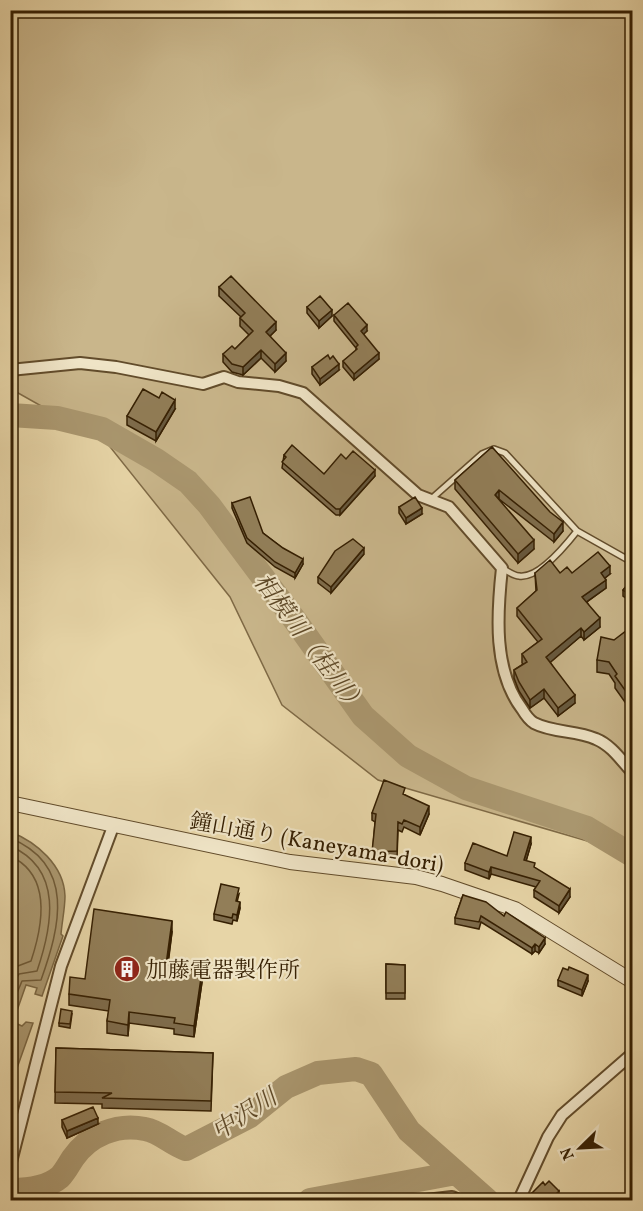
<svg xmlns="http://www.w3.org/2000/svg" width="643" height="1211" font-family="Vollkorn,'Noto Serif JP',serif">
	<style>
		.green { fill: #c9b68b; stroke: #7f6a46; stroke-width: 1.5 }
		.water { fill: #aa976f; stroke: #7b6743; stroke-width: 1.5 }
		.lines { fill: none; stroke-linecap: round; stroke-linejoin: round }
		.shore { stroke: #705b38; stroke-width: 1.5 }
		.river { stroke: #aa976f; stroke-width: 24 }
		.service-casing { stroke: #624c2b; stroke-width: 8 }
		.minor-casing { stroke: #624c2b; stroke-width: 14 }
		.tertiary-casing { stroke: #624c2b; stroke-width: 16 }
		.service { stroke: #efe4c6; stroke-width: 5 }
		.minor { stroke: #efe4c6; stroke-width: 10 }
		.tertiary { stroke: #efe4c6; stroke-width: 14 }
		.wall { fill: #7e6c4c; stroke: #351f02; stroke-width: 1.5 }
		.shaded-wall { fill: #66583e; stroke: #351f02; stroke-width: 1.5 }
		.building { fill: #927e58; stroke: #351f02; stroke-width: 1.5 }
		.labels { text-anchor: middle; stroke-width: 4.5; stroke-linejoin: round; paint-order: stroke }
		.street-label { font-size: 22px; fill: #351f02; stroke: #efe4c6 }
		.poi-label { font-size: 22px; fill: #351f02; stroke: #efe4c6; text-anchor: start }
		.water-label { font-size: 24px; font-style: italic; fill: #5e4928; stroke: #efe4c6 }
	</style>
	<rect width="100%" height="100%" fill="#e7d5a7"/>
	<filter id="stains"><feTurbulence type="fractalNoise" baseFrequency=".00333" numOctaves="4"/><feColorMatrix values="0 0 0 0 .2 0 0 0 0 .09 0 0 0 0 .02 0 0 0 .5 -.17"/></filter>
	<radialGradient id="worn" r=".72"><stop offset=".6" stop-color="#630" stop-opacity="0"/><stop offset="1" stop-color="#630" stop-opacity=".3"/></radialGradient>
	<path class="green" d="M11,11H632V854L378,780L282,705L230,597L107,443L11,389Z"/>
	<path class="water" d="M11,832C36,842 64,865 65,896C65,908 62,922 61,934L63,936L42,996L35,994L37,988L26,985L13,1022L22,1026L26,1022L33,1023L11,1085Z"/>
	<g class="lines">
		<path class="shore" d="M10,838C76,865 60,927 41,980L22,981L10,1010
			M10,846C64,869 52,927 37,971L19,974L10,989
			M10,856C52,875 43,925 31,961L10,969"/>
		<path class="river" d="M10,415L57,418L102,429L156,460L188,482L209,505L297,623L363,716L408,756L466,788L587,828L632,855
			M12,1190C28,1190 47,1188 60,1177C65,1172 69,1164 73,1158C89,1135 117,1123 145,1129C161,1132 171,1144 186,1149L250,1116L286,1087L318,1073L356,1069L371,1074L409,1131L487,1200
			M310,1200L456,1173"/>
		<g class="service-casing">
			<path id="service" d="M430,500L482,454L494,449L505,453L577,531L632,562
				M502,568C507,571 514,576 519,576C538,579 566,545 577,531"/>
		</g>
		<g class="minor-casing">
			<path id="minor" d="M10,370L80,363L116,367L203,384L224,377L238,382L279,386L303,393L418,495L449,507L502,568C497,614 493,671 522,709C525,714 529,720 534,723C553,733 576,730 596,739C611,745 621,760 632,772
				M10,1166L61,966L114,824
				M426,1200L452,1197L459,1200
				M519,1200L548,1137L562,1115L632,1054"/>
		</g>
		<g class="tertiary-casing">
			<path id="tertiary" d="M10,803L290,862L416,877L442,884L515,909L632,981"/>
		</g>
		<use href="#service" class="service"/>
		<use href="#minor" class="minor"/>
		<use href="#tertiary" class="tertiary"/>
	</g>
	<path class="wall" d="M219,287L276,330L270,336L286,361L275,372L261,358L243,375L232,372L223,362V354L235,349L249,335L240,326V318L241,317L219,296Z
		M307,307L332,316L319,328L307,313Z
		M334,315L367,331L363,334L379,359L354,380L343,367V361L356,351V348L334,321Z
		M312,367L339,370L320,385L312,374Z
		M175,409L156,441L127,425V416Z
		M492,447L563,531L554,542L499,499L534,549L518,563L455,489V480Z
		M284,455L324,474L346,459L375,476L340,515H336L282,468Z
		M232,503L263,533L303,564L295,578L275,567L247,543L232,508Z
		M399,507L422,514L406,524L399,513Z
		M364,554L331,593L318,583V577Z
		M535,573H572L610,574L605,578L606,588L587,602L600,627L584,640L581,636L550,662L575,703L558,716L544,698L530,708L519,691L514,678V670L523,664L522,663V654L538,642L517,616V608L536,591Z
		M633,578V603L623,596V590Z
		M633,615V712H632L615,688V683L609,674L597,672V660L627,630Z
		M405,795L429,814L420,835L404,827L402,832L398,830L397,859H372L375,822L372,820V813Z
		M531,844L526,861L570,897L559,913L534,897V890L536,887L491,874L489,879L465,870V863L507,856Z
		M239,894L237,902L240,908L237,921L233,920L232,924L214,920V914Z
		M463,895L504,916L545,944L539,953L535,951L532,954L481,922L479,929L455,924V918Z
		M172,932L168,965L202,982L194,1037L174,1034V1029L129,1023L128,1036L107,1033V1021L109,1011L69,1005V994L85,979Z
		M386,964L405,965V999H386Z
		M558,980L588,981L582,996L558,986Z
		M72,1014L70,1028L59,1026V1023Z
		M56,1048L213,1053L211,1111L102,1108V1104L55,1103Z
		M62,1120L98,1124L67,1138L62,1127Z
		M532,1193L559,1197L556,1200H533L532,1199Z"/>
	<path class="shaded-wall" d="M332,310V316L319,328V321Z
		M276,322V330L266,340V332Z
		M367,325V331L361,337V331Z
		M261,350V358L243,375V367Z
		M286,353V361L275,372V364Z
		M379,353V359L354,380V374Z
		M339,364V370L320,385V379Z
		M175,400V409L156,441V432Z
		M375,470V476L340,515V509Z
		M499,490V499L495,495Z
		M422,508V514L406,524V518Z
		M563,522V531L554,542V534Z
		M534,540V549L518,563V554Z
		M364,548V554L331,593V587Z
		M303,559V564L295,578V573Z
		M610,566V574L601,581V573Z
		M606,580V588L582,605V597Z
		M600,618V627L584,640V632Z
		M581,628V636L546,666V657Z
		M544,689V698L530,708V700Z
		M575,695V703L558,716V708Z
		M429,806V814L420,835V827Z
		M531,837V844L524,868V860Z
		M491,867V874L489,879V872Z
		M570,889V897L559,913V906Z
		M240,902V908L237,921V915Z
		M172,921V932L166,976V965Z
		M545,938V944L539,953V947Z
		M535,944V951L532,954V948Z
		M202,971V982L194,1037V1026Z
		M588,975V981L582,996V990Z
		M129,1012V1023L128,1036V1025Z
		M98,1118V1124L67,1138V1131Z
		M559,1191V1197L556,1200H550Z"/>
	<path class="building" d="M231,276L276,322L266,332L286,353L275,364L261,350L243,367L232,364L223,354L232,346L235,349L253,331L240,318L245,313L219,287Z
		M320,296L332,310L319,321L307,307Z
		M348,303L367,325L361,331L379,353L354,374L343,361L357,349L356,347L358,345L334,315Z
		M328,355L330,359L333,356L339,364L320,379L312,367Z
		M143,389L159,398L162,392L175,400L156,432L127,416Z
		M292,445L324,474L341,454L346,459L353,451L375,470L340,509H336L282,462L286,457L284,455Z
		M492,447L550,512L563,522L554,534L499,490L495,495L534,540L518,554L455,480Z
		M250,497L263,533L283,548L303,559L295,573L275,562L247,538L232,503Z
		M415,497L422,508L406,518L399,507Z
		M353,539L364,548L331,587L318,577L335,551Z
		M598,552L610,566L601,573L606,580L582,597L600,618L584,632L581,628L546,657L575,695L558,708L544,689L530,700L519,682L514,670L527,662L522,654L542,639L517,608L537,590L535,573L550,560L560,573L567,567L572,573Z
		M633,578V597L623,590Z
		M630,615H633L632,700L615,676L617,674L609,662L597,660L601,637L614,640L627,630Z
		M384,780L405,788L403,794L429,806L420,827L404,820L402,824L398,822L397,851L372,852L376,814L372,813Z
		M514,832L531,837L524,860L535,863L534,867L570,889L559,906L534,890L540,881L491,867L489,872L465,863L473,843L507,856Z
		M221,884L239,888L236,901L240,902L237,915L233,914L232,918L214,914Z
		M463,895L486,902L504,916L506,912L545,938L539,947L535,944L532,948L481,916L479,922L455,918Z
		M94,909L172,921L166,965L202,971L194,1026L174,1023L175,1018L129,1012L128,1025L107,1021L110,1000L69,994L70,977L85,979Z
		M386,964L405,965V993H386Z
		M569,967L588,975L582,990L558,980L563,968L568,970Z
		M61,1009L72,1011L70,1024L59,1023Z
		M56,1048L213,1053L211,1101L102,1098L112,1093L55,1092Z
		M93,1107L98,1118L67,1131L62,1120Z
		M549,1181L559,1191L550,1200H539L532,1193L543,1182L545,1185Z"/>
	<defs>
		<g id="building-disc" transform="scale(1.35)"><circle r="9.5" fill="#8f2418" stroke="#efe4c6"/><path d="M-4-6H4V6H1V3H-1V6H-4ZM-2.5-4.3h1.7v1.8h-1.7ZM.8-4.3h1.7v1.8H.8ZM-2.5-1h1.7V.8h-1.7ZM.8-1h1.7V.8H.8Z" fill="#fff"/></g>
	</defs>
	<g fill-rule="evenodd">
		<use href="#building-disc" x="127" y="969"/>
	</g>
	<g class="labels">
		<g class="street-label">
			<text transform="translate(317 842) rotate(10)" y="8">鐘山通り (Kaneyama-dori)</text>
		</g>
		<g class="poi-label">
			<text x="146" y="977">加藤電器製作所</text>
		</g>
		<g class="water-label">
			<text transform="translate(310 643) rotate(53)" y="8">相模川（桂川）</text>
			<text transform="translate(244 1114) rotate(-33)" y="8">中沢川</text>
		</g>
	</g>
	<rect width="643" height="1211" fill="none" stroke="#e7d5a7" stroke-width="36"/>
	<rect x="12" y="12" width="619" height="1187" fill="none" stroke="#351f02" stroke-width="3"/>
	<rect x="18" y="18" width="607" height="1175" fill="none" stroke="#351f02" stroke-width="1.5"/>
	<g transform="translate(580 1148) rotate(246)" stroke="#efe4c6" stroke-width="4.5" paint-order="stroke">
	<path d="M0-4.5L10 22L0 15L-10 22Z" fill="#351f02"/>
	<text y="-9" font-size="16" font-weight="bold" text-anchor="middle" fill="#351f02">N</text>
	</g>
	<rect width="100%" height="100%" filter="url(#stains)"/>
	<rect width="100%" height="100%" fill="url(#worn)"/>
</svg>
